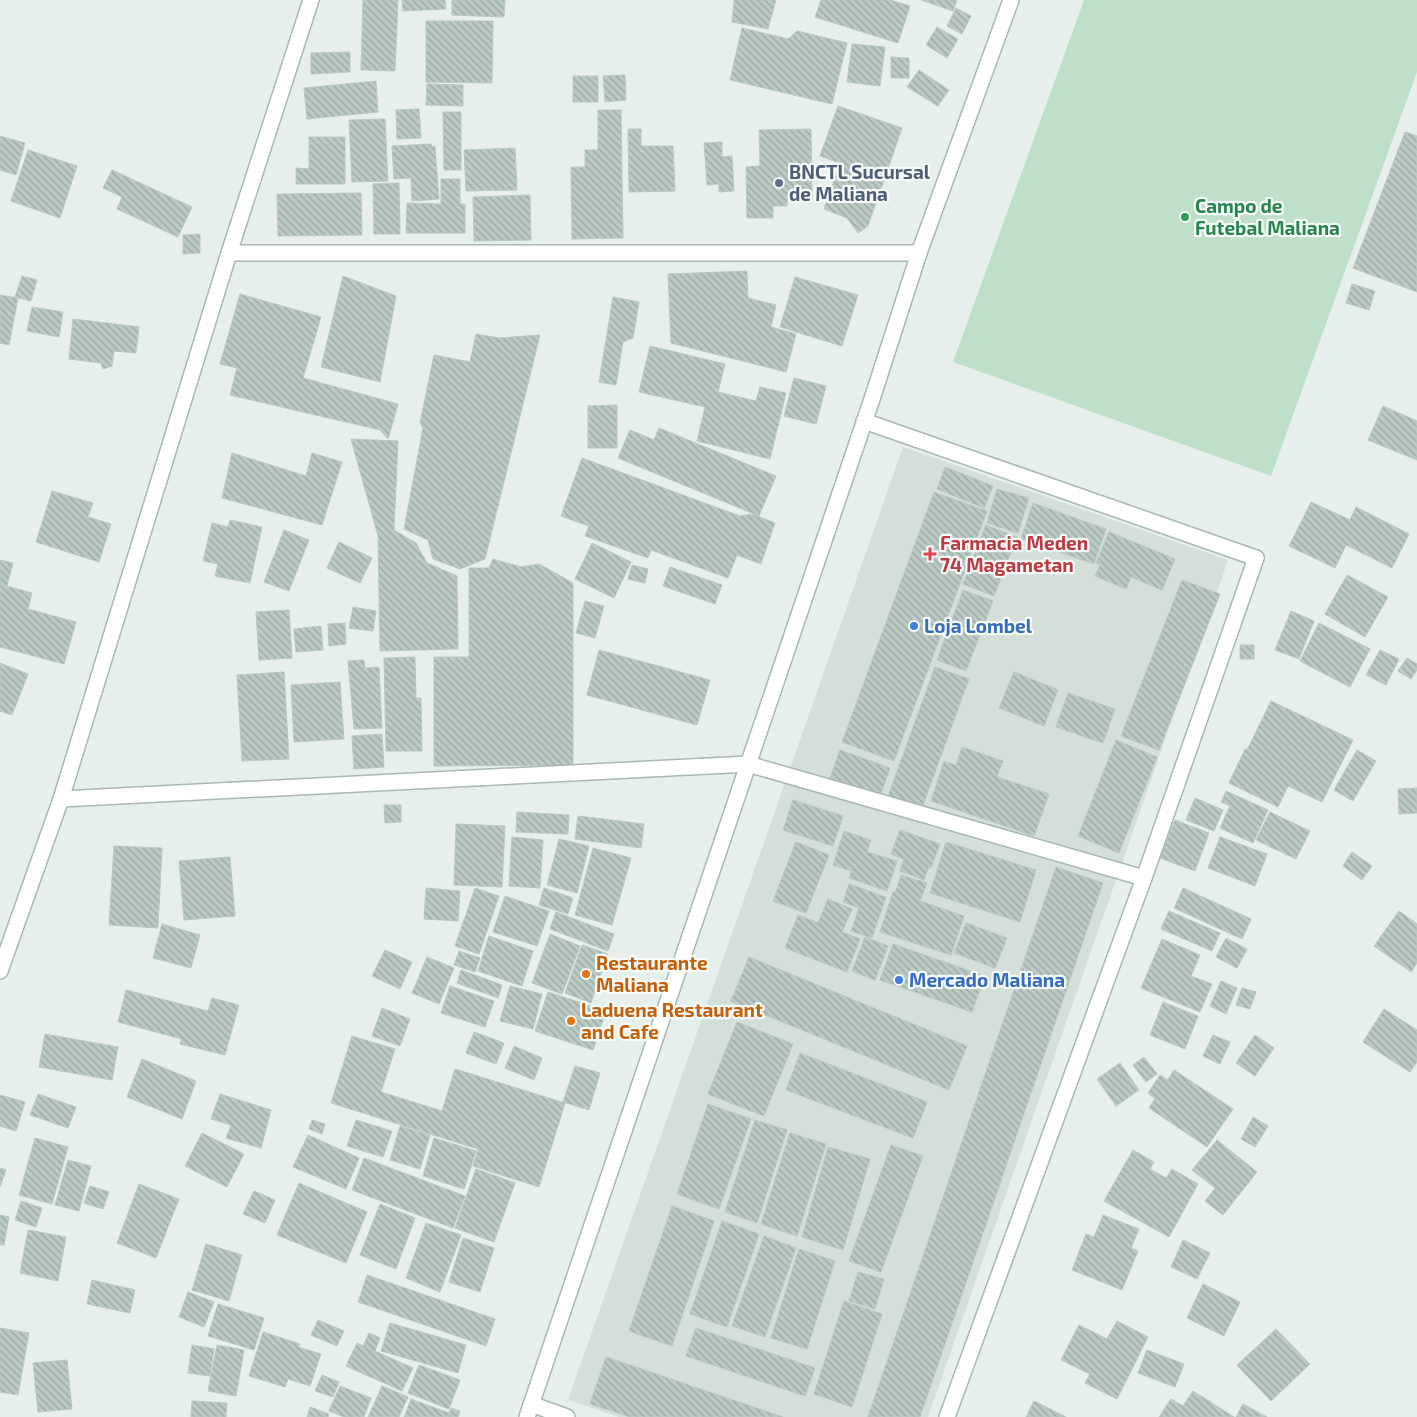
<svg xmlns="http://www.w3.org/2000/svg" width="1417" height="1417" font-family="'Exo 2',sans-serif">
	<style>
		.built { fill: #d4dfda }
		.grass { fill: #bfe0c8 }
		.building { fill: url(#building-back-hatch); stroke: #b8c9c2 }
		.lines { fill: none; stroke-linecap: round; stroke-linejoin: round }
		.minor-casing { stroke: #a8b8b2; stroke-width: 18 }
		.tertiary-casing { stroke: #a8b8b2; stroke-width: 18 }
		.minor { stroke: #fff; stroke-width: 15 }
		.tertiary { stroke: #fff; stroke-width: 15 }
		.service-dot { fill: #5c6f8a; stroke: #f7fbf9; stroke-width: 2 }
		.leisure-dot { fill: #2e9e5b; stroke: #f7fbf9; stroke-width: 2 }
		.health-dot { fill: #e0444e; stroke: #f7fbf9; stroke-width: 2 }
		.shop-dot { fill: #3f7fe0; stroke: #f7fbf9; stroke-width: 2 }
		.food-dot { fill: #e8710a; stroke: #f7fbf9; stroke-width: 2 }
		.labels { text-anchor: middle; stroke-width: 4.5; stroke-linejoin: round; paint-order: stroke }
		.service-label { font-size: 19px; font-weight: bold; fill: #4e5e75; stroke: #f7fbf9; text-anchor: start }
		.leisure-label { font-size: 19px; font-weight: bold; fill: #27864d; stroke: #f7fbf9; text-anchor: start }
		.health-label { font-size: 19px; font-weight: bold; fill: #be3a42; stroke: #f7fbf9; text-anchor: start }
		.shop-label { font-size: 19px; font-weight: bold; fill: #366cbe; stroke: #f7fbf9; text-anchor: start }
		.food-label { font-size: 19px; font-weight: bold; fill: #c56008; stroke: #f7fbf9; text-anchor: start }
	</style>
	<defs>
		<pattern id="building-back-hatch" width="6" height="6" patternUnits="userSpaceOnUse" patternTransform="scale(1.25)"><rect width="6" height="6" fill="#bbcac4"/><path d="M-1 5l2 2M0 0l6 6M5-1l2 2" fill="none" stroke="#98a6a0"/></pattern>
	</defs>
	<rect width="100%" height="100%" fill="#e6efeb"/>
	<path class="built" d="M903,447L1228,560L928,1417H619L568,1400Z"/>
	<path class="grass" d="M1084,0H1417V72L1271,476L953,362Z"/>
	<path class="building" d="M363,0H398L395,71L361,70Z
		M402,0H445L446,9L403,11Z
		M452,0H505L504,17L452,15Z
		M734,0H776L768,29L732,22Z
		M821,0H890L910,6L898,43L815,17Z
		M921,0H957L953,11Z
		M956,8L971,16L962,34L947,26Z
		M426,21H493L492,83L426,82Z
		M937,27L958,39L947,58L926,45Z
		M742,28L788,39L797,31L847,43L832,104L730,80Z
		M852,44L885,47L880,86L847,82Z
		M350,52V72L311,74V53Z
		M891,57L909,58V78H891Z
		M919,70L949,90L938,106L907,87Z
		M625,75L626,100L605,102L603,76Z
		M573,76H598V102H573Z
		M376,81L378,112L307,119L304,88Z
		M427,84L463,85V106L426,105Z
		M838,106L902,128L868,226L858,233L847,218L824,209L840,163L820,156Z
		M419,109L421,138L397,139L396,110Z
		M598,110H621L623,238L572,239L571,167H585V150H598Z
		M443,112H461V170H444Z
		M385,119L388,181L352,182L349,120Z
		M628,129H641V146H673L675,191L629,192Z
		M811,129L812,199L787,200V206H773V218H747L746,167L760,166L759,130Z
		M1405,132L1417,136V292L1353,268Z
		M0,136L25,143L16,175L0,170Z
		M309,137H345V184H296V168L309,169Z
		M722,142V157L732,156L734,191L719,192V184L707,185L704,143Z
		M431,144L432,147L435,146L439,199L412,201L411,178L394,179L392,146Z
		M515,148L517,190L466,191L464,150Z
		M28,150L77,166L60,218L11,201Z
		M112,170L192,207L178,237L117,209L122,197L103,188Z
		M441,179H460V204H465V233H406L407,203L441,204Z
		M399,183L400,234H374L373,184Z
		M361,193L362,235L278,236L277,194Z
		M530,195L531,240L474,241L473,197Z
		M200,234V253L183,254V235Z
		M747,271L748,298L776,305L771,327L796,334L786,372L671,343L668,274Z
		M22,276L37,280L31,301L15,297Z
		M343,276L396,296L380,382L321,367Z
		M795,277L858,295L842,346L780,327Z
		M1352,284L1375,291L1369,310L1346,303Z
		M240,294L321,317L303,378L398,404L388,439L380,430L230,395L237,368L220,364Z
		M0,295L18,298L9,345L0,343Z
		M613,297L639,302L633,338L623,342L616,385L599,382Z
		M32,307L63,312L59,337L27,331Z
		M73,319L139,327L136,353L114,351L112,366L103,369L101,363L69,359Z
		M476,334L499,338L540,335L485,559L460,569L433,559L428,540L404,529L423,428L420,423L434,355L470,362Z
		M650,346L725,364L718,392L756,401L760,387L786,393L770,459L697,441L705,407L639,392Z
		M794,378L826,386L816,424L784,416Z
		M617,405V448H588V406Z
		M1383,406L1417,421V460L1368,440Z
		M659,428L776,476L759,516L618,458L630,430L654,440Z
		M351,439L398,441L394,530L416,543L427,563L457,576L458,649L380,651L378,536Z
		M232,453L306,476L312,453L342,462L322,525L222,498Z
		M582,458L740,516L752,514L775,523L761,564L737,555L728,578L651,550L648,558L585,536L589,526L561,516Z
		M945,467L993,486L984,508L937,489Z
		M997,489L1029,498L1018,533L987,523Z
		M52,491L93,503L88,517L111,524L99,562L36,542Z
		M934,492L987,511L894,761L842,742Z
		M1311,502L1350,520L1356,507L1409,534L1392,568L1346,545L1335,568L1289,546Z
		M1033,503L1106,529L1094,564L1021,539Z
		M230,520L262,527L250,583L215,576L218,564L203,561L212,523L228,527Z
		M986,525L1017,537L994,596L963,584Z
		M284,530L309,540L289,591L264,582Z
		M1109,532L1175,559L1162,590L1131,577L1126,589L1095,576L1100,565L1096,563Z
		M339,542L372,558L360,583L327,568Z
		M592,543L631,562L614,598L575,579Z
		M493,559L521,567L539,564L573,583V765L434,766V657H469V568H489Z
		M0,560L13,563L7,586L32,593L28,609L76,622L64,664L0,647Z
		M632,565L648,569L645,583L628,579Z
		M670,567L722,585L715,604L663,586Z
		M1347,575L1388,597L1365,637L1325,614Z
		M1182,580L1220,594L1159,750L1121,736Z
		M963,590L993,601L966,671L937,660Z
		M585,601L604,606L595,638L576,633Z
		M353,607L376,611L373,631L349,628Z
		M289,610L292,658L259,660L256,612Z
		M1291,611L1314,621L1299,659L1275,650Z
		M345,623L346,644L329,646L328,624Z
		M1319,623L1370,649L1350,687L1300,661Z
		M321,626L323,650L296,652L294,629Z
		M1240,645H1254V659H1240Z
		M599,650L710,680L697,725L587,695Z
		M1380,650L1399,659L1386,685L1366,675Z
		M415,657L416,698H421L422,751H386L384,658Z
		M1407,658L1417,664V670L1411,679L1398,671Z
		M364,660L365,668L379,667L382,728L354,729L348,661Z
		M0,663L28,674L12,715L0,711Z
		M935,667L969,679L922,808L888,796Z
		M284,672L289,759L242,761L237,675Z
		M1014,672L1058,690L1044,726L999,708Z
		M340,682L344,739L294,742L291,685Z
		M1068,693L1115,709L1103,743L1056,727Z
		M1271,701L1353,740L1322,802L1288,786L1278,807L1229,783L1245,749L1247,750Z
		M382,734L384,767L354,769L352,736Z
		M1116,740L1157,757L1119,853L1078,836Z
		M962,747L1003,761L997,777L1049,794L1034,836L931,801L944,761L956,765Z
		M840,750L890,768L880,796L830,778Z
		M1357,750L1376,761L1353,801L1334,790Z
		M1417,788V813L1399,814L1398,789Z
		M1226,791L1268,810L1253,843L1220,828L1230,806L1221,802Z
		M1195,798L1223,810L1214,831L1186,820Z
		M793,800L843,816L833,846L783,830Z
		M384,805H401V822L385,823Z
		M517,812L569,815L568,834L516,832Z
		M1270,812L1310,831L1296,859L1256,840Z
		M578,816L644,824L641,848L575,839Z
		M1175,820L1209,833L1195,871L1160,858Z
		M456,824L505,826L502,887L454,885Z
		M900,830L940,844L931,868L929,867L924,880L900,871L904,859L891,854Z
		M844,831L871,840L867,852L897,861L887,891L849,878L851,871L833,865Z
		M512,837L543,840L540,888L509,886Z
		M1220,837L1267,854L1255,886L1208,868Z
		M559,839L589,846L577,893L547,885Z
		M796,842L829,855L806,913L773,901Z
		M946,842L1036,870L1020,922L930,893Z
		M114,846L162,848L158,928L109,925Z
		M593,848L631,858L612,925L575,915Z
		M1352,852L1372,866L1362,880L1343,866Z
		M230,857L235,916L184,920L179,861Z
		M1056,867L1103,883L920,1417H868Z
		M901,875L927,883L920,901L964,916L951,955L880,932L893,892L895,893Z
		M849,884L886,897L872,938L851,931L859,908L843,902Z
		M426,888L460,891L458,921L424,919Z
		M475,888L499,896L479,954L455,946Z
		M544,888L573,898L568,914L539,905Z
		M1183,888L1251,919L1242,939L1174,908Z
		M505,896L549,911L537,946L493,932Z
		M828,899L852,909L842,932L860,939L847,972L785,948L798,915L818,923Z
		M1169,911L1220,933L1212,951L1161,929Z
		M1399,911L1417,924V963L1411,972L1374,946Z
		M556,912L614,934L608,951L550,929Z
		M966,923L1007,938L995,968L954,953Z
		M162,924L200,935L191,968L153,958Z
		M550,934L580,946L562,994L532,983Z
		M489,936L533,951L522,986L478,971Z
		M865,937L888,946L875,980L852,971Z
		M1226,938L1247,949L1237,968L1216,957Z
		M1162,939L1200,955L1191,976L1212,984L1200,1012L1141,988Z
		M893,944L985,976L972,1012L880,980Z
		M582,945L608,954L591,1003L565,993Z
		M385,950L412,962L400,989L372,976Z
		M459,951L480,958L475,972L454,965Z
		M427,957L454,968L439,1004L412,993Z
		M749,957L967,1046L949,1090L731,1001Z
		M461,970L502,985L498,998L457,983Z
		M1221,981L1237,988L1226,1014L1210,1006Z
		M450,986L494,1001L485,1027L441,1013Z
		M510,986L542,994L533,1029L500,1021Z
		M1242,988L1256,992L1250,1009L1236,1005Z
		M126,990L208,1011L212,998L239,1005L225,1055L180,1044L182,1039L118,1022Z
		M548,992L606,1011L593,1050L535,1031Z
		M1163,1002L1198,1016L1185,1049L1150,1035Z
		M382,1008L410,1019L400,1046L372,1036Z
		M1384,1009L1417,1030V1062L1410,1072L1363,1042Z
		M737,1022L793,1044L764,1116L708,1094Z
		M474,1032L504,1043L496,1064L466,1053Z
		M45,1034L118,1047L112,1080L39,1067Z
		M1213,1035L1230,1042L1220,1064L1203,1056Z
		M1255,1035L1274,1048L1255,1076L1236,1063Z
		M352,1036L395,1049L381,1092L442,1111L455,1069L565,1103L539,1187L473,1166L478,1149L331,1103Z
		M514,1046L542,1058L534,1080L505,1068Z
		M800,1053L927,1102L913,1138L786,1090Z
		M1144,1057L1157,1074L1146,1082L1133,1065Z
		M142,1059L196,1081L182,1119L127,1097Z
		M1120,1063L1139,1090L1116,1106L1097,1079Z
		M575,1066L600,1073L589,1110L563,1102Z
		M1174,1070L1233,1109L1207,1147L1149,1108L1155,1099L1148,1093L1160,1075L1168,1080Z
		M38,1094L76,1107L68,1128L30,1115Z
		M220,1094L271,1110L261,1148L226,1138L231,1125L211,1119Z
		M0,1095L25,1102L16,1131L0,1126Z
		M708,1104L751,1119L719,1209L677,1194Z
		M1253,1117L1268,1126L1255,1147L1241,1139Z
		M312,1120L325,1124L322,1134L309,1129Z
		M356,1120L392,1131L383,1157L347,1146Z
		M755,1120L787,1130L757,1223L725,1212Z
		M400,1126L430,1135L420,1169L390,1160Z
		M202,1133L244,1154L227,1187L185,1166Z
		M790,1133L826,1144L797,1236L761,1224Z
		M308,1135L359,1158L346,1189L293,1167Z
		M35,1138L68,1147L52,1204L19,1195Z
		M434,1138L476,1151L464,1189L423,1176Z
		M1217,1140L1257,1172L1223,1215L1205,1201L1215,1188L1192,1170Z
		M891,1145L923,1156L881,1272L849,1261Z
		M828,1147L870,1159L843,1250L802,1237Z
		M1133,1150L1154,1162L1150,1169L1166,1178L1172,1169L1198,1184L1169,1237L1104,1201Z
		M364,1158L465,1196L453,1228L352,1190Z
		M68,1160L91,1166L79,1211L55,1205Z
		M0,1168L6,1170L0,1187Z
		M476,1169L515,1183L494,1242L455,1228Z
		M299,1183L367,1212L346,1263L277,1235Z
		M139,1184L179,1199L156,1258L117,1243Z
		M90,1186L109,1192L103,1209L84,1203Z
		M254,1191L275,1200L265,1223L243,1214Z
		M21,1201L42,1208L36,1227L15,1220Z
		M380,1204L415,1218L396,1269L360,1255Z
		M672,1206L714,1221L672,1346L629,1331Z
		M0,1215L9,1217L4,1245H0Z
		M1103,1215L1139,1229L1131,1248L1138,1251L1122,1290L1072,1270L1086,1234L1094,1237Z
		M722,1221L759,1234L727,1327L690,1314Z
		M426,1223L461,1235L440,1292L406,1278Z
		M28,1230L66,1237L58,1281L20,1273Z
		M764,1236L796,1248L765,1337L732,1326Z
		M463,1238L494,1248L480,1292L449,1282Z
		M1183,1240L1210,1253L1197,1279L1171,1267Z
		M206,1244L242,1255L229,1301L192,1290Z
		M799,1249L835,1261L807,1349L771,1338Z
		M858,1272L884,1279L875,1309L849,1301Z
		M367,1275L495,1319L486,1346L358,1302Z
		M92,1280L135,1290L130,1313L87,1304Z
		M1203,1284L1240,1302L1224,1336L1187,1318Z
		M188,1292L214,1302L204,1327L179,1317Z
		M844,1301L882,1314L852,1407L814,1394Z
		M218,1304L264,1318L254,1350L208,1336Z
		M318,1320L344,1331L337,1346L311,1335Z
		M1117,1321L1148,1337L1117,1399L1085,1383L1090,1374L1061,1360L1079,1325L1107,1339Z
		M390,1323L466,1345L458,1373L381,1351Z
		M0,1328L29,1333L18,1395L0,1392Z
		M696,1328L815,1368L805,1396L686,1356Z
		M1276,1329L1310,1364L1271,1401L1237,1365Z
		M263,1332L300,1344L298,1347L321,1354L310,1386L288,1379L285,1387L249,1376Z
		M369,1333L380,1338L375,1351L413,1368L402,1391L346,1366L357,1343L363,1346Z
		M192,1345L214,1349L210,1376L188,1373Z
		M217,1345L244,1350L236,1396L208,1391Z
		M1147,1350L1184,1364L1175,1387L1138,1373Z
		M606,1357L783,1417H630L590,1404Z
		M67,1360L72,1409L38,1412L33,1363Z
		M419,1365L460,1380L449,1409L408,1393Z
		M322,1375L339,1382L333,1397L315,1391Z
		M340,1386L371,1398L364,1417H344L329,1411Z
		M382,1386L408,1397L399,1417H368Z
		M1193,1391L1234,1417H1159L1171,1399L1183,1406Z
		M411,1399L449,1413L447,1417H404Z
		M192,1401L227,1403L226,1417H191Z
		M1034,1401L1066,1417H1026Z
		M1243,1404L1267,1417H1236Z
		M310,1407L329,1414L328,1417H307Z
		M451,1408L460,1411L458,1417H448Z"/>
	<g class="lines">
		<g class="minor-casing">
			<path id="minor" d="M229,253H919
				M61,799L229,253L311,0
				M0,971L61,799L748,764
				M947,1417L1144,878L1256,558"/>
		</g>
		<g class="tertiary-casing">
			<path id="tertiary" d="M864,421L1256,558
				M748,764L1144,878
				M531,1404L567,1417
				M527,1417L872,399L919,253L1011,0"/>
		</g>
		<use href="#minor" class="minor"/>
		<use href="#tertiary" class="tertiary"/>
	</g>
	<circle class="service-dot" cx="779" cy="183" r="5"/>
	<circle class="leisure-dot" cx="1185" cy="217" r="5"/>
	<path class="health-dot" d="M927.5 546.5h5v5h5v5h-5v5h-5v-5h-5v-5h5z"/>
	<g class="shop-dot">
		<circle cx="914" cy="626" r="5"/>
		<circle cx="899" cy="980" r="5"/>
	</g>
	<g class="food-dot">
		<circle cx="586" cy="974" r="5"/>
		<circle cx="571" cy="1021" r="5"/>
	</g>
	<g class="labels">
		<g class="service-label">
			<text x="789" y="179">BNCTL Sucursal<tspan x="789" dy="22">de Maliana</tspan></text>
		</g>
		<g class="leisure-label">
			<text x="1195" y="213">Campo de<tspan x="1195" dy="22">Futebal Maliana</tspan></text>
		</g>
		<g class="health-label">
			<text x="940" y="550">Farmacia Meden<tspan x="940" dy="22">74 Magametan</tspan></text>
		</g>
		<g class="shop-label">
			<text x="924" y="633">Loja Lombel</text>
			<text x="909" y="987">Mercado Maliana</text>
		</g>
		<g class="food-label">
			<text x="596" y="970">Restaurante<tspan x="596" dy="22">Maliana</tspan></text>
			<text x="581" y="1017">Laduena Restaurant<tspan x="581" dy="22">and Cafe</tspan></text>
		</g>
	</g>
</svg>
